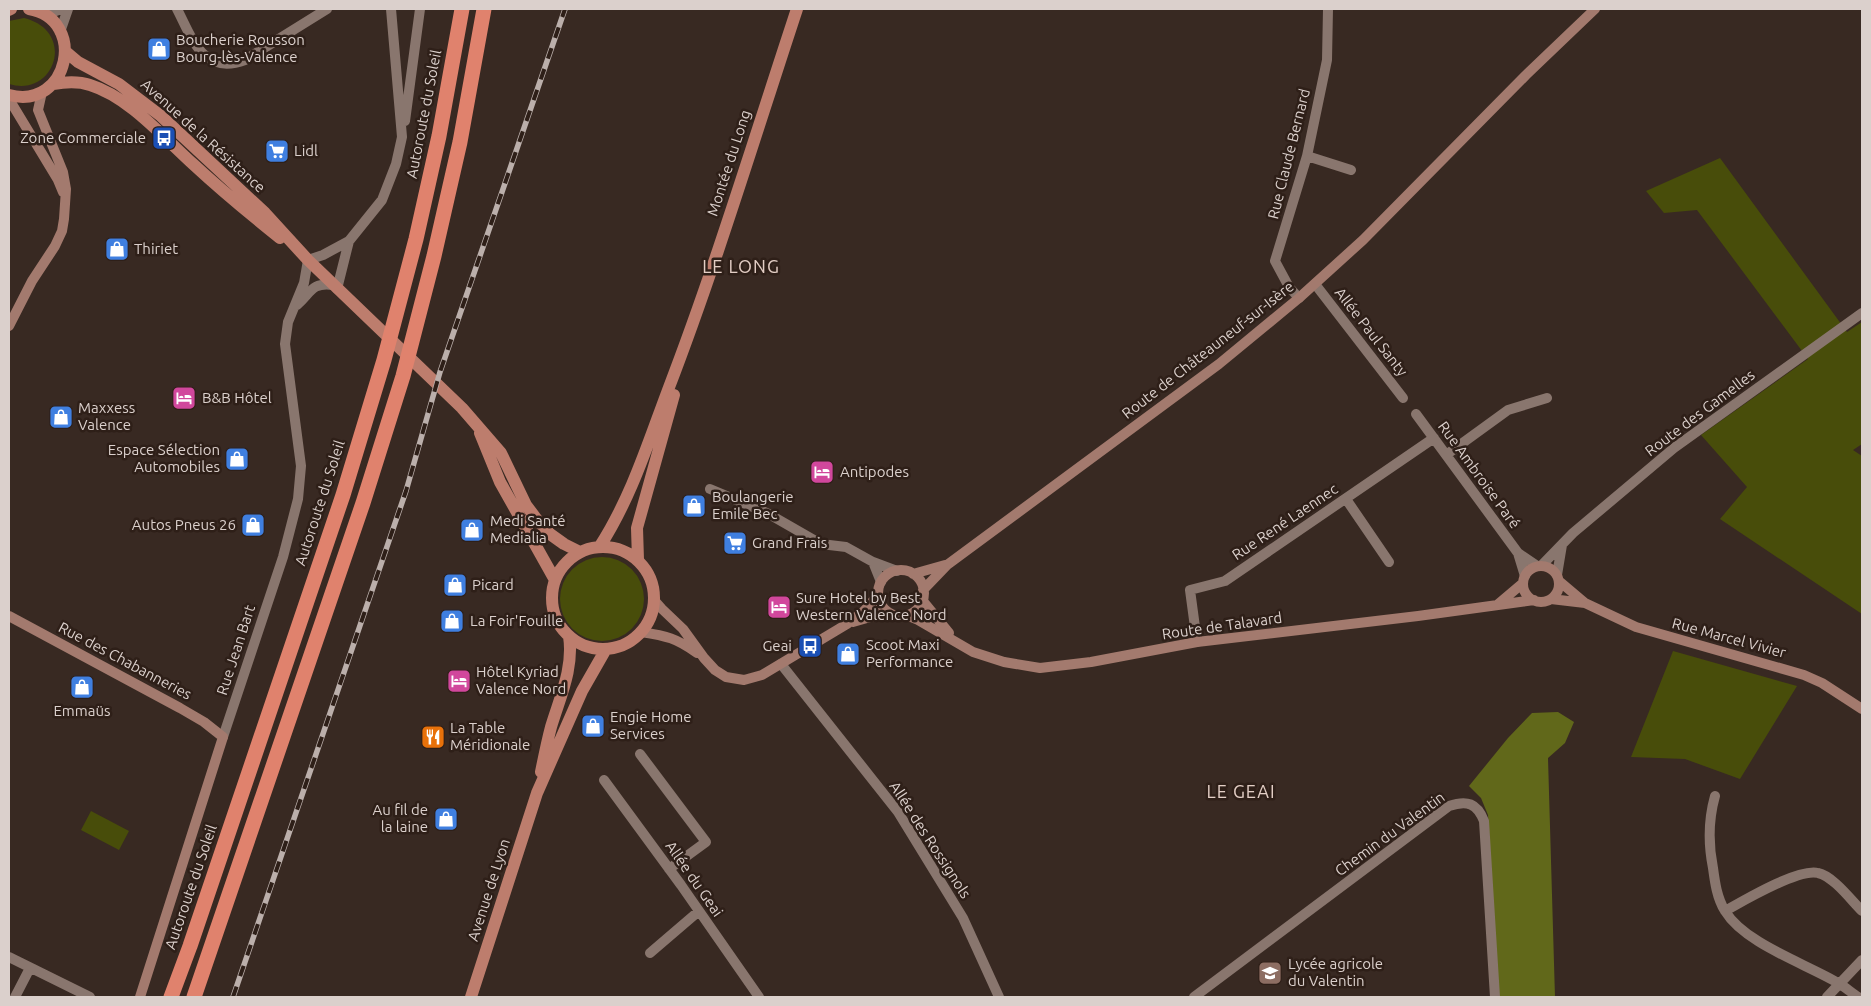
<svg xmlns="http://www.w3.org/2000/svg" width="1871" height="1006" font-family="Ubuntu,sans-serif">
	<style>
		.green { fill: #484d0a }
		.forest { fill: #61681a }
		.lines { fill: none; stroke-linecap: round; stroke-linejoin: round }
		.street { stroke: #89766e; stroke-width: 10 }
		.secondary { stroke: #a37a6e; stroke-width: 10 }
		.primary { stroke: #bd7d6d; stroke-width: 12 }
		.highway { stroke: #e0826d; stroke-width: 15 }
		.rail-casing { stroke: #bbafab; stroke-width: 5.5 }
		.rail { stroke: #2e1f18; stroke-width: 4; stroke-dasharray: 11; stroke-linecap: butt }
		.labels { text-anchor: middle; stroke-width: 5; stroke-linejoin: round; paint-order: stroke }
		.poi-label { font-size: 15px; fill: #dbd0cc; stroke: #2e1f18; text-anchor: start }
		.street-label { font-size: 15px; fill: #dbd0cc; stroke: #2e1f18 }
		.quarter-label { font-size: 18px; letter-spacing: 1px; fill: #e3cec5; stroke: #2e1f18 }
	</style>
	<rect width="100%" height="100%" fill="#382922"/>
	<path class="green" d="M24,18C77,31 55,98 9,84V21Z
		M1720,158L1847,332L1862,322V444L1853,450L1862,456V614L1720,519L1747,487L1701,435L1808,359L1697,210L1664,213L1646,191Z
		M560 599a42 42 0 1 1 84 0a42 42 0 1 1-84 0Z
		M1673,651L1797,686L1740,779L1685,759L1631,757Z
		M91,811L129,831L119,850L81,830Z"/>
	<path class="forest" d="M1558,712L1574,722L1565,743L1548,758L1555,997H1499L1488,815L1481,798L1469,786L1508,738L1532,713Z"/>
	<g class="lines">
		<path class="street" d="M177,9C192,38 203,76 245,60L327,9
			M45,15L61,9
			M60,32L68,9
			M405,121L420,9
			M1307,156L1351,170
			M1315,284L1403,398
			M337,289L349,241L382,200L396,164L402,137L391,9
			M1299,298L1289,287L1275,261L1307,156L1327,60L1328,9
			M297,305C311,293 311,282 333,285
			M1416,414L1518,553L1537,566
			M1446,455L1508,410L1547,398
			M710,489L767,513L821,544L846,547L873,562L897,571
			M1346,499L1389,562
			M1518,553L1525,576
			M873,562L881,582
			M1541,566L1573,533L1674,448L1862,313
			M1557,575L1562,545
			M1197,642L1190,590L1225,581L1434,438
			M781,664L898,812L963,918L999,997
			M223,737L283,557L298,499L301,466L285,344L288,322L304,283L308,260L323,255L349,241
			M640,754L706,842L669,869
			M604,780L681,885L759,997
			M1715,796C1708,821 1708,843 1713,868C1715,883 1717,898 1725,911C1745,944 1807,964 1840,984C1846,988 1852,993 1858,997
			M1725,911C1743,901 1798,868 1818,873C1833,876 1851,900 1862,911
			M650,953L699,911
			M9,957L90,997
			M15,997L30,968
			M1194,997L1449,806C1467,800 1477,803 1484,821L1495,997
			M1827,997L1862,960"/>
		<path class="secondary" d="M9,99L58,180L63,192
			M9,326L32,281L55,246L62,231L64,219L66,189L63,172L38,110L42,92
			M1523 584a18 18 0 1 1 36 0a18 18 0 1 1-36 0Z
			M878 593a23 23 0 1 1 46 0a23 23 0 1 1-46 0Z
			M913,574L945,565
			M1559,581L1585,603L1636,627L1804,675L1822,683L1862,709
			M923,590L947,565L1219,364L1299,298L1363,240L1526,75L1595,9
			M1551,599L1585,603
			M654,600L662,609L683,629L704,658L715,670L726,677L744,680L762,675L847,624L864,611L878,595
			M922,600L949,633
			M1497,605L1523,583
			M906,615L918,620L973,652L1004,662L1040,668L1091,662L1197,642L1418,616L1534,600
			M9,616L180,708L204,722L223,737L140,997
			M853,622L888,612
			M641,632C667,636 676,638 697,653"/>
		<path class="primary" d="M9,10L11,9
			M65,51L78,62L119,84L161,116L265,213L308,260L462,408L501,453L526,505L538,521L550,534L564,544L580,552
			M53,84C65,82 78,81 90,85C129,97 163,137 193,164C221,190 250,214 280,238
			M9,95C69,111 88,19 29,9
			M480,433L500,482L555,580
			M600,546C631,498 648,443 668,390C716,265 755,136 797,9
			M552 598a51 51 0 1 1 102 0a51 51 0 1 1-102 0Z
			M638,560L637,528L674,395
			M541,772C544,757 547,742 551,727C560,697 574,668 569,636
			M471,997L537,793L582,691L606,649"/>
		<path class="highway" d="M171,997L190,946L343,495L384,360L416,239L439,136L462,9
			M194,997L363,503L403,376L434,256L460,142L484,9"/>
		<g class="rail-casing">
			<path id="rail" d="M233,997L406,491L440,372L565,9"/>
		</g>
		<use href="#rail" class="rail"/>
	</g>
	<defs>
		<g id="shop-square" transform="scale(1.25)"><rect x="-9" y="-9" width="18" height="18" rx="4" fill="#3f7fe0" stroke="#2e1f18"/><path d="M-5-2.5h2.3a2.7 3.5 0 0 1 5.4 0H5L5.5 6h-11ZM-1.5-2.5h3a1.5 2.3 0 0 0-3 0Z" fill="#fff"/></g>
		<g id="bus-square" transform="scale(1.25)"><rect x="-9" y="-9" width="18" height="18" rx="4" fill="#1a4fb4" stroke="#2e1f18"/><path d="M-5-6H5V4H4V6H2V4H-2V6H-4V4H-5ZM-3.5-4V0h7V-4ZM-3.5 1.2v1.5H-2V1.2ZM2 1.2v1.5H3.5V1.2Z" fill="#fff"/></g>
		<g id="supermarket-square" transform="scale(1.25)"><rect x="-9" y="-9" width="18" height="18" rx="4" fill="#3f7fe0" stroke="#2e1f18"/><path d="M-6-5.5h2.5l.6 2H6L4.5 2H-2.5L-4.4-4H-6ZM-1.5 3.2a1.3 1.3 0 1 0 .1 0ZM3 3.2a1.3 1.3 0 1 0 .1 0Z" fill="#fff"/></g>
		<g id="hotel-square" transform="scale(1.25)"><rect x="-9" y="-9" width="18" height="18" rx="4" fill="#d1479c" stroke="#2e1f18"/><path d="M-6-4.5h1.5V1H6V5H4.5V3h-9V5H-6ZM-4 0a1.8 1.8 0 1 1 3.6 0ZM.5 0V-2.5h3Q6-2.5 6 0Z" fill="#fff"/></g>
		<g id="restaurant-square" transform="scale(1.25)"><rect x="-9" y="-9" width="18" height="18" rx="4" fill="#e8710a" stroke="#2e1f18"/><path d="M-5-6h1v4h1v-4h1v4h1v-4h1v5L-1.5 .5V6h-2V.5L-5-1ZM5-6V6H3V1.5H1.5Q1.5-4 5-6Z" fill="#fff"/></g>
		<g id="school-square" transform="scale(1.25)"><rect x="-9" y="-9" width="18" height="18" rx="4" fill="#8d6e63" stroke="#2e1f18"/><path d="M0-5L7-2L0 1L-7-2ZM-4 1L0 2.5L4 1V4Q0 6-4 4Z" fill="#fff"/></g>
	</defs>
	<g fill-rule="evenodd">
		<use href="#shop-square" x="159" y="49"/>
		<use href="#bus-square" x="164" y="138"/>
		<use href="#supermarket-square" x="277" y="151"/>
		<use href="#shop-square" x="117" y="249"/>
		<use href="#hotel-square" x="184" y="398"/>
		<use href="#shop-square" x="61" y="417"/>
		<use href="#shop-square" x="237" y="459"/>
		<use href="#hotel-square" x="822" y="472"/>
		<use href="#shop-square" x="694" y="506"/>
		<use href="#shop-square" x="253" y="525"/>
		<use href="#shop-square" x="472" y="530"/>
		<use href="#supermarket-square" x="735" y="543"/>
		<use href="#shop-square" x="455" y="585"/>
		<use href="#hotel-square" x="779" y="607"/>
		<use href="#shop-square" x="452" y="621"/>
		<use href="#bus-square" x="810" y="646"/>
		<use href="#shop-square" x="848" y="654"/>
		<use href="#hotel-square" x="459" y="681"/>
		<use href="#shop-square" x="82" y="687"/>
		<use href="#shop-square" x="593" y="726"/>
		<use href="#restaurant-square" x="433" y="737"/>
		<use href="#shop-square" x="446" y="819"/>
		<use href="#school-square" x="1270" y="973"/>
	</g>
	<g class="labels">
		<g class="poi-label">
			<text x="176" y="45">Boucherie Rousson<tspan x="176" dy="17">Bourg-lès-Valence</tspan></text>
			<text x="146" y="143" text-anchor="end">Zone Commerciale</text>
			<text x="294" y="156">Lidl</text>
			<text x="134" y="254">Thiriet</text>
			<text x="202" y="403">B&amp;B Hôtel</text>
			<text x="78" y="413">Maxxess<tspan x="78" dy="17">Valence</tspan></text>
			<text x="220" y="455" text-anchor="end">Espace Sélection<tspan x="220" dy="17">Automobiles</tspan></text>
			<text x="840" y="477">Antipodes</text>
			<text x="712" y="502">Boulangerie<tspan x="712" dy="17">Emile Bec</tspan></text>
			<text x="490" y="526">Medi Santé<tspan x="490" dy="17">Medialia</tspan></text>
			<text x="236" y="530" text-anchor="end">Autos Pneus 26</text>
			<text x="752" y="548">Grand Frais</text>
			<text x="472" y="590">Picard</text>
			<text x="796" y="603">Sure Hotel by Best<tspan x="796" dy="17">Western Valence Nord</tspan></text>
			<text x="470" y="626">La Foir'Fouille</text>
			<text x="866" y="650">Scoot Maxi<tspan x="866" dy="17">Performance</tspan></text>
			<text x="792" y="651" text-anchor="end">Geai</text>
			<text x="476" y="677">Hôtel Kyriad<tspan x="476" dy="17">Valence Nord</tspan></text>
			<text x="82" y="716" text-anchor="middle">Emmaüs</text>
			<text x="610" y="722">Engie Home<tspan x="610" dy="17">Services</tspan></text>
			<text x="450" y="733">La Table<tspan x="450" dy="17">Méridionale</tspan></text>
			<text x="428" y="815" text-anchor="end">Au fil de<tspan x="428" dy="17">la laine</tspan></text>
			<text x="1288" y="969">Lycée agricole<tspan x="1288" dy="17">du Valentin</tspan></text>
		</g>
		<g class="street-label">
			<text transform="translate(424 114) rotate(-79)" y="5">Autoroute du Soleil</text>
			<text transform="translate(203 136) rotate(42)" y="5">Avenue de la Résistance</text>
			<text transform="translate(1289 154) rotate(-76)" y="5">Rue Claude Bernard</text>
			<text transform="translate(729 163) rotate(-72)" y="5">Montée du Long</text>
			<text transform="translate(1371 332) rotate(52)" y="5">Allée Paul Santy</text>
			<text transform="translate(1208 350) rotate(-38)" y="5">Route de Châteauneuf-sur-Isère</text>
			<text transform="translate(1700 413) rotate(-37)" y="5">Route des Gamelles</text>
			<text transform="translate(1479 475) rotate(54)" y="5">Rue Ambroise Paré</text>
			<text transform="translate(320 503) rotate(-72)" y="5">Autoroute du Soleil</text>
			<text transform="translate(1285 522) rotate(-34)" y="5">Rue René Laennec</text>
			<text transform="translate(1222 626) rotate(-8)" y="5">Route de Talavard</text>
			<text transform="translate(1729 638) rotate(15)" y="5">Rue Marcel Vivier</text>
			<text transform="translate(236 650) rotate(-72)" y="5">Rue Jean Bart</text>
			<text transform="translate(125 661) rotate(28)" y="5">Rue des Chabanneries</text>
			<text transform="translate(1390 834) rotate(-36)" y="5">Chemin du Valentin</text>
			<text transform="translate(930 840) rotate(57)" y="5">Allée des Rossignols</text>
			<text transform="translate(694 879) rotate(55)" y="5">Allée du Geai</text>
			<text transform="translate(191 887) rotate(-71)" y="5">Autoroute du Soleil</text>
			<text transform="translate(489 890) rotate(-72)" y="5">Avenue de Lyon</text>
		</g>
		<g class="quarter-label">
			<text x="741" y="273">LE LONG</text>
			<text x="1241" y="798">LE GEAI</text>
		</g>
	</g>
	<rect width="1871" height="1006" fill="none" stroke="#dbd0cc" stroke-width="20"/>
</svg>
